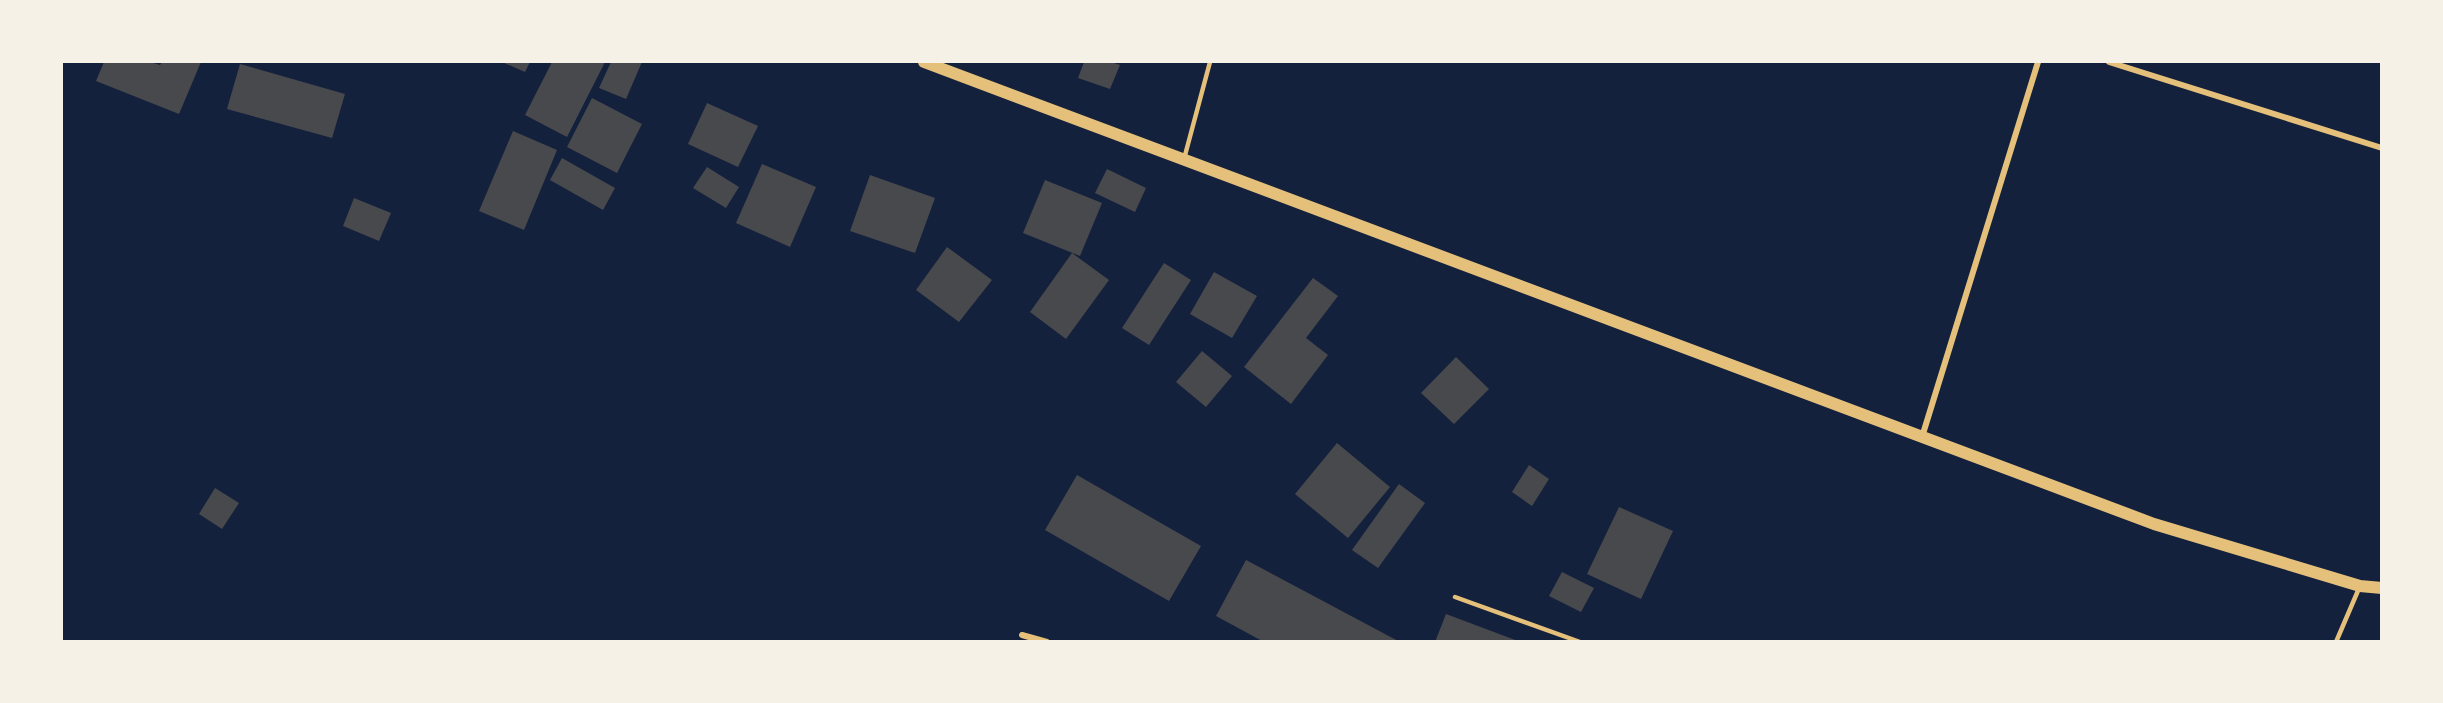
<svg xmlns="http://www.w3.org/2000/svg" width="2443" height="703" font-family="Ubuntu,sans-serif">
	<style>
		.building { fill: #48494c }
		.lines { fill: none; stroke-linecap: round; stroke-linejoin: round }
		.service { stroke: #e5c07b; stroke-width: 4.5 }
		.minor { stroke: #e5c07b; stroke-width: 6 }
		.secondary { stroke: #e5c07b; stroke-width: 12 }
	</style>
	<rect width="100%" height="100%" fill="#14213d"/>
	<path class="building" d="M104,62H150L160,65L162,62H201L179,114L96,81Z
		M502,62H530L525,72Z
		M552,62H605L567,137L525,115Z
		M611,62H642L626,99L599,88Z
		M1084,62H1111L1120,65L1110,89L1078,78Z
		M240,64L345,94L332,138L227,109Z
		M592,98L642,124L617,173L567,147Z
		M707,103L758,126L738,167L688,144Z
		M513,131L557,150L524,230L479,211Z
		M562,158L615,188L603,210L550,180Z
		M762,164L816,187L790,247L736,223Z
		M707,167L739,187L726,208L693,188Z
		M1107,169L1146,188L1135,212L1095,193Z
		M870,175L935,198L915,253L850,231Z
		M1045,180L1102,203L1080,256L1023,233Z
		M354,198L391,213L379,241L343,226Z
		M947,247L992,280L959,322L916,290Z
		M1072,253L1109,280L1066,339L1030,312Z
		M1164,263L1191,280L1149,345L1122,328Z
		M1214,272L1257,296L1232,338L1190,314Z
		M1313,278L1338,296L1306,338L1328,355L1291,404L1244,367Z
		M1202,351L1232,376L1206,407L1176,382Z
		M1456,357L1489,389L1454,424L1421,393Z
		M1337,443L1390,487L1348,538L1295,494Z
		M1529,465L1549,479L1532,506L1512,492Z
		M1077,475L1201,546L1169,601L1045,530Z
		M1399,484L1425,503L1378,568L1352,550Z
		M215,488L239,503L222,529L199,514Z
		M1619,507L1673,531L1641,599L1587,574Z
		M1246,560L1400,642H1264L1216,616Z
		M1562,572L1594,588L1581,612L1549,596Z
		M1446,614L1518,641V642H1435Z"/>
	<g class="lines">
		<path class="service" d="M1184,159L1210,62
			M1455,597L1580,642
			M2336,642L2360,586"/>
		<path class="minor" d="M2109,62L2382,148
			M1922,437L2038,62
			M1022,635L1047,642"/>
		<path class="secondary" d="M924,62L2154,524L2360,586L2382,588"/>
	</g>
	<rect width="2443" height="703" fill="none" stroke="#f6f1e7" stroke-width="126"/>
</svg>
